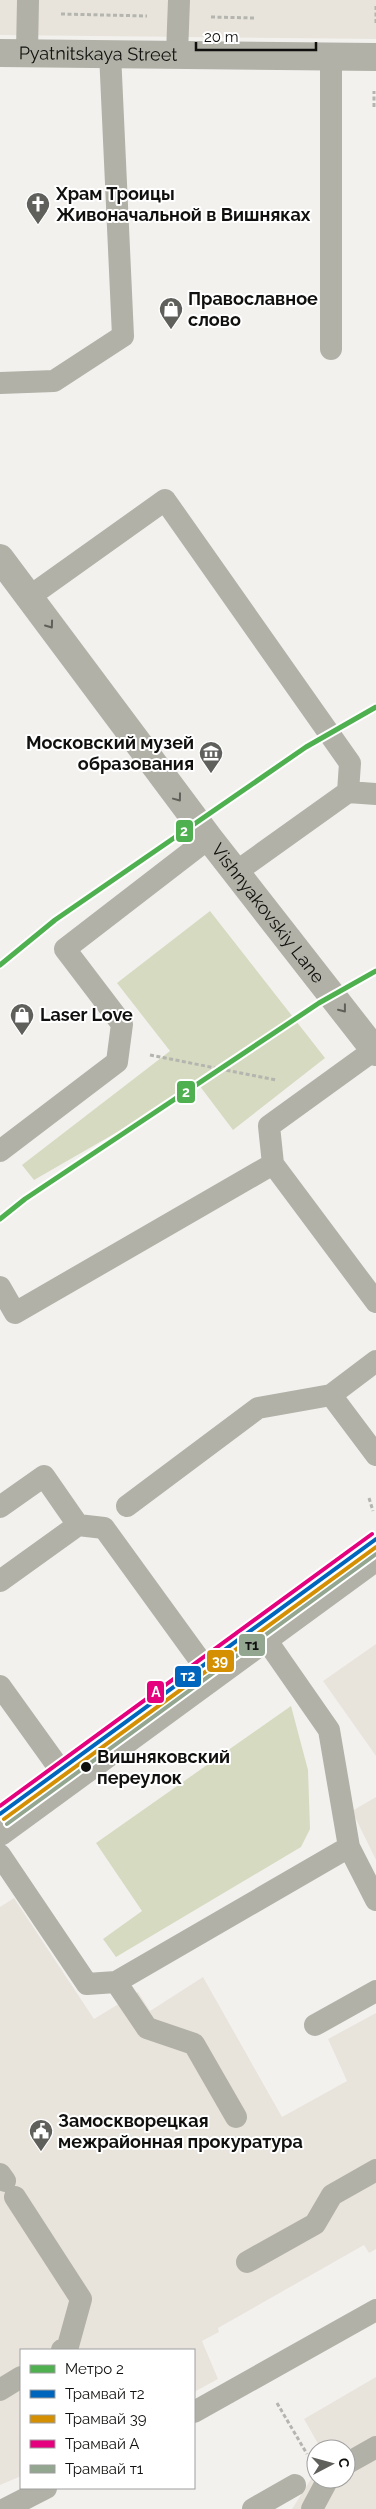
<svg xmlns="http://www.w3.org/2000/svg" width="376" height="2509" font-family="Raleway,sans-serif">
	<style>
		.built { fill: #e8e4dc }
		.forest { fill: #d6dac0 }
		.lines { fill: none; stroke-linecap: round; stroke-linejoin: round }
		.path { stroke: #b4b5ae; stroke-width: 3; stroke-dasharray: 4 2.5; stroke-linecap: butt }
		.service { stroke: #b1b1a7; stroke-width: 22 }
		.minor { stroke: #b1b1a7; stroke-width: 28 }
		.tertiary { stroke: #b1b1a7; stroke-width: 28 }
		.tram-1-casing { stroke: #fff; stroke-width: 8 }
		.tram-2-casing { stroke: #fff; stroke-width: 8 }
		.tram-3-casing { stroke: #fff; stroke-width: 8 }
		.tram-4-casing { stroke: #fff; stroke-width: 8 }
		.tram-1 { stroke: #0065bd; stroke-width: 4 }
		.tram-2 { stroke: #d49002; stroke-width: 4 }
		.tram-3 { stroke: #e5007d; stroke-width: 4 }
		.tram-4 { stroke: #92a690; stroke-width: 4 }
		.metro-1-casing { stroke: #fff; stroke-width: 9 }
		.metro-1 { stroke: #4fb04f; stroke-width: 5 }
		.oneway { stroke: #60605a }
		.stop-dot { fill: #10100e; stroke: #fff; stroke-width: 2 }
		.labels { text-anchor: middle; stroke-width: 4; stroke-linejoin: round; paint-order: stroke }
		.street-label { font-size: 18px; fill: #10100e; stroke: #fff }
		.poi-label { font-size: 18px; font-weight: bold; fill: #10100e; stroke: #fff; text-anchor: start }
		.stop-label { font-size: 18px; font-weight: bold; fill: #10100e; stroke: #fff; text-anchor: start }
		.line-badge { stroke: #fff; stroke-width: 2 }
		.badge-label { font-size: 14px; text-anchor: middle; font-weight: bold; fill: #fff }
		.pale-badge-label { font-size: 14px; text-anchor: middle; font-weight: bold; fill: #111 }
	</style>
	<rect width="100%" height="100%" fill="#f3f1ee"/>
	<path class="built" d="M0,0H376V39L0,35Z
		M376,1644V1756L323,1681Z
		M376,1797V1860L352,1811Z
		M14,1898L94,2019L138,1992L150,2011L203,1977L282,2117L347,2081L328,2039L376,2013V2249L369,2253L364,2245L218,2328L219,2332L202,2341L218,2379L194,2392V2350H21V2476L0,2485V1907Z
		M376,2377V2509H292L316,2471V2479H346V2449H321L304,2419Z"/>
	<path class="forest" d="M210,911L325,1058L233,1130L199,1085L34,1180L22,1165L170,1051L117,983Z
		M291,1706L308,1770L310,1829L301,1847L116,1957L103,1939L142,1911L96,1843Z"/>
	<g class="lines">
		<path class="path" d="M61,14L147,16
			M211,17L254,18
			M376,23V5
			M374,107V91
			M150,1055L276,1080
			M369,1498L373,1511
			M277,2403L307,2454"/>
		<path class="service" d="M27,52L28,0
			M177,54L179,0
			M331,349V56
			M0,383L54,381L123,336L110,53
			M29,597L165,500L350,763L348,792L236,872
			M348,792L376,794
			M374,1050L269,1126L273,1164L376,1302
			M0,1151L117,1062L122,1024L65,949L209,838
			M0,1287L15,1313L273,1164
			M376,1361L331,1395L376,1455
			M127,1506L258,1408L331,1395
			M0,1507L44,1476L78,1525
			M0,1581L78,1525L104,1528L212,1677
			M0,1686L69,1782
			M349,1847L376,1900
			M0,1855L87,1984L116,1982L349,1847L329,1730L265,1638
			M116,1982L147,2028L194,2044L236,2117
			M315,2025L376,1991
			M0,2174L5,2181
			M15,2197L81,2299L68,2346L62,2350
			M247,2262L315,2224L332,2195L376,2170
			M0,2390L21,2377
			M194,2412L376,2310
			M346,2464L376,2447
			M5,2509L46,2488
			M253,2509L295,2485
			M312,2509L328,2479"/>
		<g class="minor">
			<path id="s1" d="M0,558L209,838L376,1052"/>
			<path d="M0,1832L376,1557"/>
		</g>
		<path class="tertiary" id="s2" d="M0,53L376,57"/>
		<g class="tram-1-casing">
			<path id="tram-1" d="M0,1814L376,1539"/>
		</g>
		<g class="tram-2-casing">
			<path id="tram-2" d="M4,1819L376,1547"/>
		</g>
		<g class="tram-3-casing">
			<path id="tram-3" d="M0,1806L372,1534"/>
		</g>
		<g class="tram-4-casing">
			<path id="tram-4" d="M7,1824L376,1554"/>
		</g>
		<use href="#tram-1" class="tram-1"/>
		<use href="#tram-2" class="tram-2"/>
		<use href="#tram-3" class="tram-3"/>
		<use href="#tram-4" class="tram-4"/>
		<g class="metro-1-casing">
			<path id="metro-1" d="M0,965L55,920L306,747L376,707
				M0,1219L25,1199L319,1003L376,971"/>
		</g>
		<use href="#metro-1" class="metro-1"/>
	</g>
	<defs><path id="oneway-chevron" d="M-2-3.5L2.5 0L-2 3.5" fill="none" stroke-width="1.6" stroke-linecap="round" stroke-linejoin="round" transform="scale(1.25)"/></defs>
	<g class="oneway">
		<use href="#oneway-chevron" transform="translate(50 625) rotate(54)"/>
		<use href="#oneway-chevron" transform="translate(178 798) rotate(53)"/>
		<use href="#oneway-chevron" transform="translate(343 1009) rotate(52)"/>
	</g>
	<defs>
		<g id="church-pin" transform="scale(1.25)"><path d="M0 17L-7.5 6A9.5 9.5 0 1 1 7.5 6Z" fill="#5f5f5c" stroke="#fff"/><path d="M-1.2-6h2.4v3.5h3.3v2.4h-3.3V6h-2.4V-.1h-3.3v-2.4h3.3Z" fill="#fff"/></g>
		<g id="shop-pin" transform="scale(1.25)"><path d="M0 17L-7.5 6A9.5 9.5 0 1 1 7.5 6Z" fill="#5f5f5c" stroke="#fff"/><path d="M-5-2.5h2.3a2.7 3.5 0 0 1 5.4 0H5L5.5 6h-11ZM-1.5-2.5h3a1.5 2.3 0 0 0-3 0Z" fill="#fff"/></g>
		<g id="museum-pin" transform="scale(1.25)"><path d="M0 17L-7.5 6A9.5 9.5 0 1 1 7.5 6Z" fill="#5f5f5c" stroke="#fff"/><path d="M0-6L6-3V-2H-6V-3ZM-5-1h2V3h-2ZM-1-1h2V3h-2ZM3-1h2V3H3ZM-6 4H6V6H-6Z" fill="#fff"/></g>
		<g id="civic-pin" transform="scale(1.25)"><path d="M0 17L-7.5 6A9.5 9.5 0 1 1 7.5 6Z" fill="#5f5f5c" stroke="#fff"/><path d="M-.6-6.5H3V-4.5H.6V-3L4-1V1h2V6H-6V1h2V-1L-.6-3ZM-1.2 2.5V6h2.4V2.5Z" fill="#fff"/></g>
	</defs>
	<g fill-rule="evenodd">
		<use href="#church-pin" x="38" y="204"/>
		<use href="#shop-pin" x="171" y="309"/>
		<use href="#museum-pin" x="211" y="753"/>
		<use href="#shop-pin" x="22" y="1015"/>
		<use href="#civic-pin" x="41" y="2131"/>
	</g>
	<circle class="stop-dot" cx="86" cy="1767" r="6"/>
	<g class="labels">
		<g class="street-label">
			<text dy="6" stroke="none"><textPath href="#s2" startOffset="98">Pyatnitskaya Street</textPath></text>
			<text dy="6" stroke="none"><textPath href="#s1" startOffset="445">Vishnyakovskiy Lane</textPath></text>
		</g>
		<g class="poi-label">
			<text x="56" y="200">Храм Троицы<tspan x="56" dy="21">Живоначальной в Вишняках</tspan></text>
			<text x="188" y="305">Православное<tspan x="188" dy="21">слово</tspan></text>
			<text x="194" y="749" text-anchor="end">Московский музей<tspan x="194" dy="21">образования</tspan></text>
			<text x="40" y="1021">Laser Love</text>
			<text x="58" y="2127">Замоскворецкая<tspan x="58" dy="21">межрайонная прокуратура</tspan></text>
		</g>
		<g class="stop-label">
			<text x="97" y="1763">Вишняковский<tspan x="97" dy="21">переулок</tspan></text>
		</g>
	</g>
	<g class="line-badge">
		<rect x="175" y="819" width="19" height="24" rx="5" fill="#4fb04f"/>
		<rect x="176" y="1080" width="20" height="24" rx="5" fill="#4fb04f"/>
		<rect x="238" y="1633" width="28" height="24" rx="5" fill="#92a690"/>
		<rect x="206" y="1649" width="29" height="24" rx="5" fill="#d49002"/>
		<rect x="174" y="1665" width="28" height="23" rx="5" fill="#0065bd"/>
		<rect x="146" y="1680" width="19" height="24" rx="5" fill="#e5007d"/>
	</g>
	<g class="badge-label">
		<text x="184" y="836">2</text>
		<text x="186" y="1097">2</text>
		<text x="220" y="1666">39</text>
		<text x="188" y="1681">т2</text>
		<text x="156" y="1697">А</text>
	</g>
	<g class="pale-badge-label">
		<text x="252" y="1650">т1</text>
	</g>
	<rect x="20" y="2349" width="175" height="140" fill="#ffffff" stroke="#9f9f9f"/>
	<rect x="30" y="2365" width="25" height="8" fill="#4fb04f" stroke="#9f9f9f"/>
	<text x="65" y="2374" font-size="15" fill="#10100e">Метро 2</text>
	<rect x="30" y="2390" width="25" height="8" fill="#0065bd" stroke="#9f9f9f"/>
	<text x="65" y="2399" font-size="15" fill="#10100e">Трамвай т2</text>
	<rect x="30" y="2415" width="25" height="8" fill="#d49002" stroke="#9f9f9f"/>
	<text x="65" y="2424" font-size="15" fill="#10100e">Трамвай 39</text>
	<rect x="30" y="2440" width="25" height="8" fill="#e5007d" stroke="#9f9f9f"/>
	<text x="65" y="2449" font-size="15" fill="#10100e">Трамвай А</text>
	<rect x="30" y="2465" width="25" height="8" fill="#92a690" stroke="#9f9f9f"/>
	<text x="65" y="2474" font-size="15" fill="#10100e">Трамвай т1</text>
	<g transform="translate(331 2464) rotate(84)"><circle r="24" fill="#ffffff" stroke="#9f9f9f"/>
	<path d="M0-4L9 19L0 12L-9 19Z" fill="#5f5f5c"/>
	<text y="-8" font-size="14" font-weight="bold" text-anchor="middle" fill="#10100e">С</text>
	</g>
	<path d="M196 42v8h120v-8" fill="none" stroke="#10100e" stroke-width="2.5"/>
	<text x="204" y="42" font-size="15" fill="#10100e" stroke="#ffffff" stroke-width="4" paint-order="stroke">20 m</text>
</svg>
